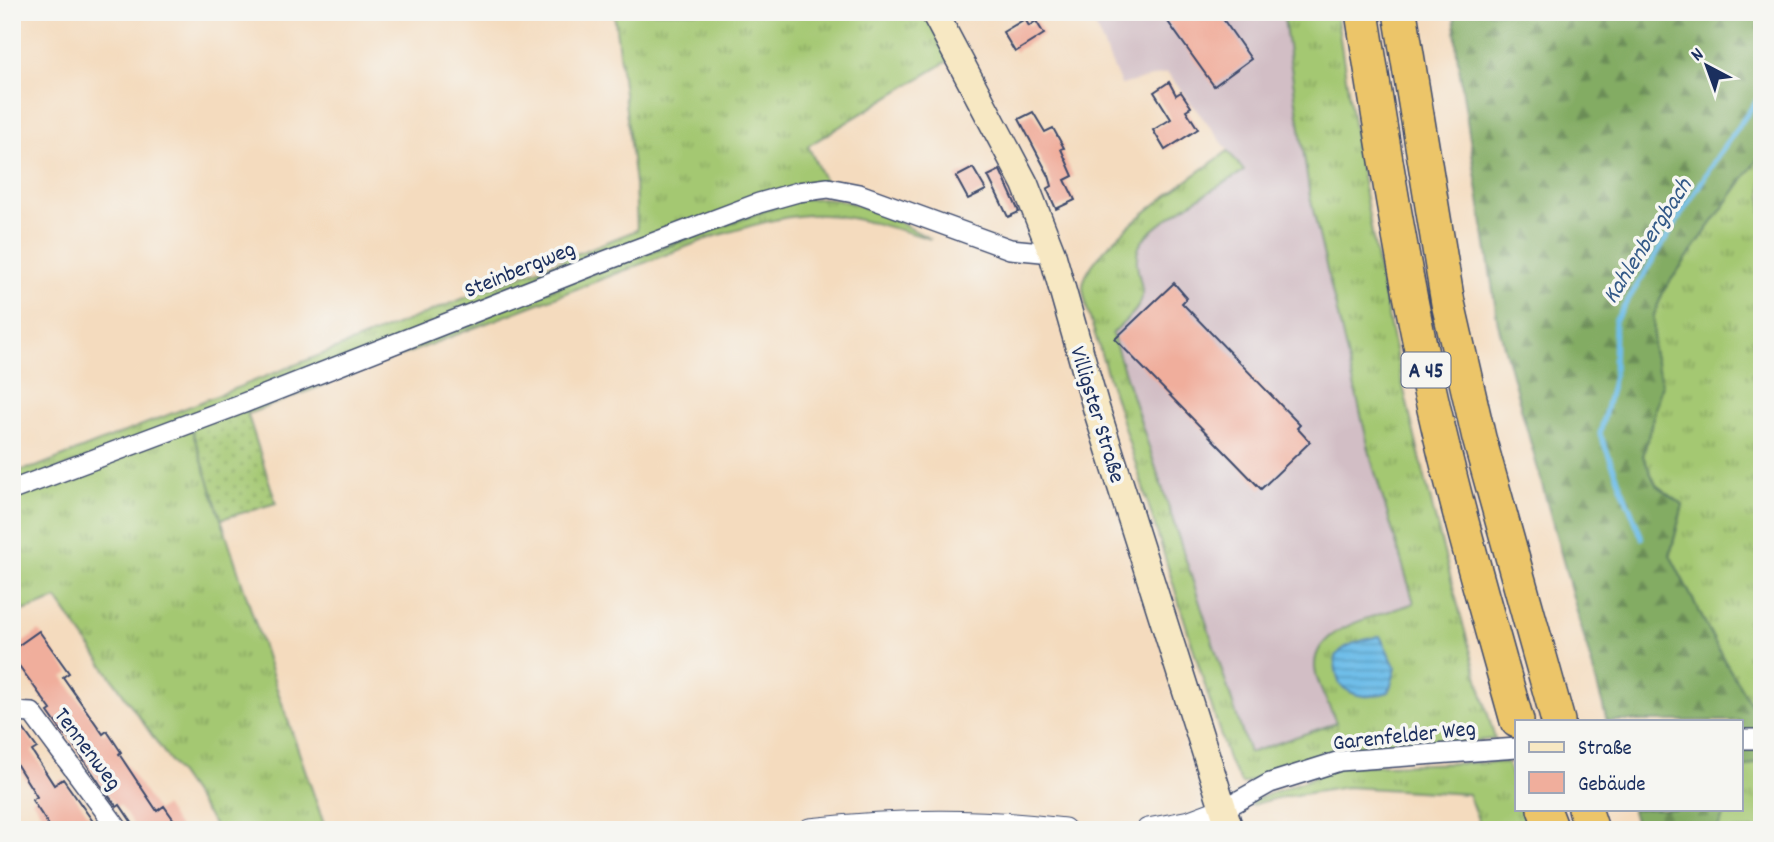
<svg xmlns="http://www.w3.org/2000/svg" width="1774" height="842" font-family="Dekko,sans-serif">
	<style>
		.industrial { fill: #d2bec5 }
		.grass { fill: url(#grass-tufts); stroke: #607c68; stroke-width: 2 }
		.forest { fill: url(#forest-firs); stroke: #4f6e61; stroke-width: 2 }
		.garden { fill: url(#garden-dots); stroke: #607c68; stroke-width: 2 }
		.water { fill: url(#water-rules); stroke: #4576a4; stroke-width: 2 }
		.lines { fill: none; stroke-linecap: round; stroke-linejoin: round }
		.stream { stroke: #6fbee9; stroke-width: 5 }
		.building { fill: #f0ae9c }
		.minor-casing { stroke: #3c496c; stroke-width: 22 }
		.tertiary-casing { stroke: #3c496c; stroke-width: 25 }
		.secondary-casing { stroke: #3c496c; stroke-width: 29 }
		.motorway-casing { stroke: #3c496c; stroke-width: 36 }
		.minor { stroke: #fff; stroke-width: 19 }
		.tertiary { stroke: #fff; stroke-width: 23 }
		.secondary { stroke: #f7e8c3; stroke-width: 26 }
		.motorway { stroke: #ecc569; stroke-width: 33 }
		.labels { text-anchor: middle; stroke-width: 7; stroke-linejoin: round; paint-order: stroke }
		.shield { fill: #f6f6f2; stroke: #5d6b8a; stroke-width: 2 }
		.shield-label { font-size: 21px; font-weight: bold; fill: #1b2f5e }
		.street-label { font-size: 23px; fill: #1b2f5e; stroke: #f6f6f2 }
		.water-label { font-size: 24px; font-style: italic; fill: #345a88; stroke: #f6f6f2 }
	</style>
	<defs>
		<pattern id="grass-tufts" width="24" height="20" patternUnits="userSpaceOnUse" patternTransform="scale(1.75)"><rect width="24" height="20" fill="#a4c872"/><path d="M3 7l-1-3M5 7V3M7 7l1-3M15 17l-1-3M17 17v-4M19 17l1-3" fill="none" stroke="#85a361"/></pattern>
		<pattern id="forest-firs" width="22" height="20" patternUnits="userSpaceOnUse" patternTransform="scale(1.75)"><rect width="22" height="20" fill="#83ac64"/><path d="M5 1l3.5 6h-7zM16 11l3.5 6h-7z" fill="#6a8c56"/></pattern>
		<pattern id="garden-dots" width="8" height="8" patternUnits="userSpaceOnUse" patternTransform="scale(1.75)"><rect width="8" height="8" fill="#a4c872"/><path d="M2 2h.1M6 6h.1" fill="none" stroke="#85a361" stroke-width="1.8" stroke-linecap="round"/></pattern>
		<pattern id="water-rules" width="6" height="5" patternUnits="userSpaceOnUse" patternTransform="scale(1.75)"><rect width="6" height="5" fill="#6fbee9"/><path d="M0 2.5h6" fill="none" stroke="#5a9bc0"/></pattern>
	</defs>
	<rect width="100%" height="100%" fill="#f6f6f2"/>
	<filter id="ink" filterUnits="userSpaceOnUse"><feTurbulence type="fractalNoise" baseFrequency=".0143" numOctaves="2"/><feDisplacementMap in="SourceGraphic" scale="14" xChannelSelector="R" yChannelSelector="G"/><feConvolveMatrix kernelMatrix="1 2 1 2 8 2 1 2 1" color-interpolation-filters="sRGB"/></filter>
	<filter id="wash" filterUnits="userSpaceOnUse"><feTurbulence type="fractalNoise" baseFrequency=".00686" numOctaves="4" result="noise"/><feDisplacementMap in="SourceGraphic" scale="28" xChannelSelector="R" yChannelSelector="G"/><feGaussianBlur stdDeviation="1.57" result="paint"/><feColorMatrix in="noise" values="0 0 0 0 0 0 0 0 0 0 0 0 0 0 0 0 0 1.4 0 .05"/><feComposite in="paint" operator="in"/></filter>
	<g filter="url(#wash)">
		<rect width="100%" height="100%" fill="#f4dbbe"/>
		<path class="industrial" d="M1089,12H1283L1310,198L1372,462L1414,603L1332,633L1315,668L1336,723L1249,753L1112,334L1136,309L1142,295L1136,272L1139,247L1147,235L1169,218L1244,170L1167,73L1121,85Z"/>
		<path class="grass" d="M614,12H934L956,56L808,146L828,188L12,486V472L36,467L637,230L635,184Z
			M1283,12H1336C1354,131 1373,251 1399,368C1427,493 1460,616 1495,739L1451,743L1386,744L1327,756L1242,784L1229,762L1087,309C1086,302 1083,294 1083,287C1084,249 1197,174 1228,151L1244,171C1222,185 1147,225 1139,247C1132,266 1144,283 1142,296C1140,311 1121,324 1112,334L1249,753L1336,723C1331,707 1315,682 1315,667C1313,625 1384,615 1414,603L1372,462L1310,197Z
			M1762,153V715L1752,706L1724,660L1670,555L1683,505L1656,485L1643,456L1662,384L1653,351L1654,315L1664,290Z
			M823,198C862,201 896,221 931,239C896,229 860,217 824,215C787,213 748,227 712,237L248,414L245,406L697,234L797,200Z
			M191,427L276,686L326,830H218L57,599L23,611L12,579V498Z
			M1762,760V830H1717L1726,809H1741V769Z
			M1507,762L1517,792V809H1523L1530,830H1482L1468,794L1347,787L1277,798L1251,805V801L1343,766Z"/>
		<path class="forest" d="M1454,12H1762V153L1664,290L1654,315L1653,351L1662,384L1643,456L1656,485L1683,505L1670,555L1724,660L1752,706L1762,715V760L1741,769V721H1607L1498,324L1457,54Z
			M1632,809H1726L1717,830H1637Z"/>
		<path class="garden" d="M245,406L276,503L221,519L191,427Z"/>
		<path class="water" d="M1380,636L1396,668L1389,692C1369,698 1357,699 1340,685C1338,678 1335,669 1335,661C1336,645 1367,639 1380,636Z"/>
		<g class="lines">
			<path class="stream" d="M1642,538L1600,434L1614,376L1615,321L1717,157L1762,93"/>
		</g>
		<g id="blocks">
			<path class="building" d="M1161,12H1218L1251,59L1214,86Z
				M1025,19L1029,26L1036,21L1044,34L1015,52L1003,32Z
				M1169,82L1176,95L1181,92L1191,107L1186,110L1198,129L1165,150L1153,130L1171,119L1154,92Z
				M1033,112L1045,132L1053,128L1064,148L1061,149L1073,176L1065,180L1075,200L1056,209L1047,189L1052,186L1049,176L1019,119Z
				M973,168L986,190L968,199L956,177Z
				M1000,170L1019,212L1008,217L988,176Z
				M1174,283L1187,298L1182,303L1300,425L1297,428L1310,442L1261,489L1115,339Z
				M39,631L69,673L63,677L103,734L107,731L121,752L119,754L157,811L164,806L181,830H141L138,825L135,827L120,805L117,807L100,784L67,735L65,736L48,712L51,710L12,656V650Z
				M22,727L37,748L32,751L54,785L63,779L99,830H52L32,800L37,797L12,757V734Z"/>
		</g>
	</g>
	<g filter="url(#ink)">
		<use href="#blocks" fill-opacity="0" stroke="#3c496c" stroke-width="2"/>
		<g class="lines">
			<g class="minor-casing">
				<path id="minor" d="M12,490L244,403L597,264L759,203L798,192L828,188L859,194L1010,249L1052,253
					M12,712L32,713L119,830
					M1741,739H1762
					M1222,810L1270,783L1340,761L1517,748"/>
			</g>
			<g class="tertiary-casing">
				<path id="tertiary" d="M810,830C895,820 979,819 1064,830
					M1148,830L1190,822L1222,810"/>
			</g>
			<g class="secondary-casing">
				<path id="secondary" d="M934,12L1025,184L1052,253L1097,411L1230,830"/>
			</g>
			<g class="motorway-casing">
				<path id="motorway" d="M1362,12C1383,145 1404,278 1434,409C1458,514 1488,617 1517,721
					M1400,12L1448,303L1479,438L1558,721
					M1544,809L1552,830
					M1585,809L1592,830"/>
			</g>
			<use href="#minor" class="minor"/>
			<use href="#tertiary" class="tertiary"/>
			<use href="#secondary" class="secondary"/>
			<use href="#motorway" class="motorway"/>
		</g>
	</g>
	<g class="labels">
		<rect class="shield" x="1401.5" y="352.5" width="49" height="35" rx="5"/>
		<g class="shield-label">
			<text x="1426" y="377">A 45</text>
		</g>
		<g class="street-label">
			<text transform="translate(519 268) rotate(-22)" y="8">Steinbergweg</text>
			<text transform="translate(1099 414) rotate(73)" y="8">Villigster Straße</text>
			<text transform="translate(1404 734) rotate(-6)" y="8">Garenfelder Weg</text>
			<text transform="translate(89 748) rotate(53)" y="8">Tennenweg</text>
		</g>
		<g class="water-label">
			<text transform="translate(1646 240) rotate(-57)" y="8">Kahlenbergbach</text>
		</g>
	</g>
	<rect width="1774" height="842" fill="none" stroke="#f6f6f2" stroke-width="42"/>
	<rect x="1515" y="720" width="228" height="91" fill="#f6f6f2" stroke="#9ea6b7" stroke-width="2"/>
	<rect x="1529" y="742" width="35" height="10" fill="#f7e8c3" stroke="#9ea6b7" stroke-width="2"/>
	<text x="1578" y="754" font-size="21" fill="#1b2f5e">Straße</text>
	<rect x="1529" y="772" width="35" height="21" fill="#f0ae9c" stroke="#9ea6b7" stroke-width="2"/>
	<text x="1578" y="790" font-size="21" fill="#1b2f5e">Gebäude</text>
	<g transform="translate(1707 66) rotate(319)" stroke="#f6f6f2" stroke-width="5" paint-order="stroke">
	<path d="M0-5L12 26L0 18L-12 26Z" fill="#1b2f5e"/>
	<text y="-10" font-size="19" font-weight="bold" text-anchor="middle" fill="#1b2f5e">N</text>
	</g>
</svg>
